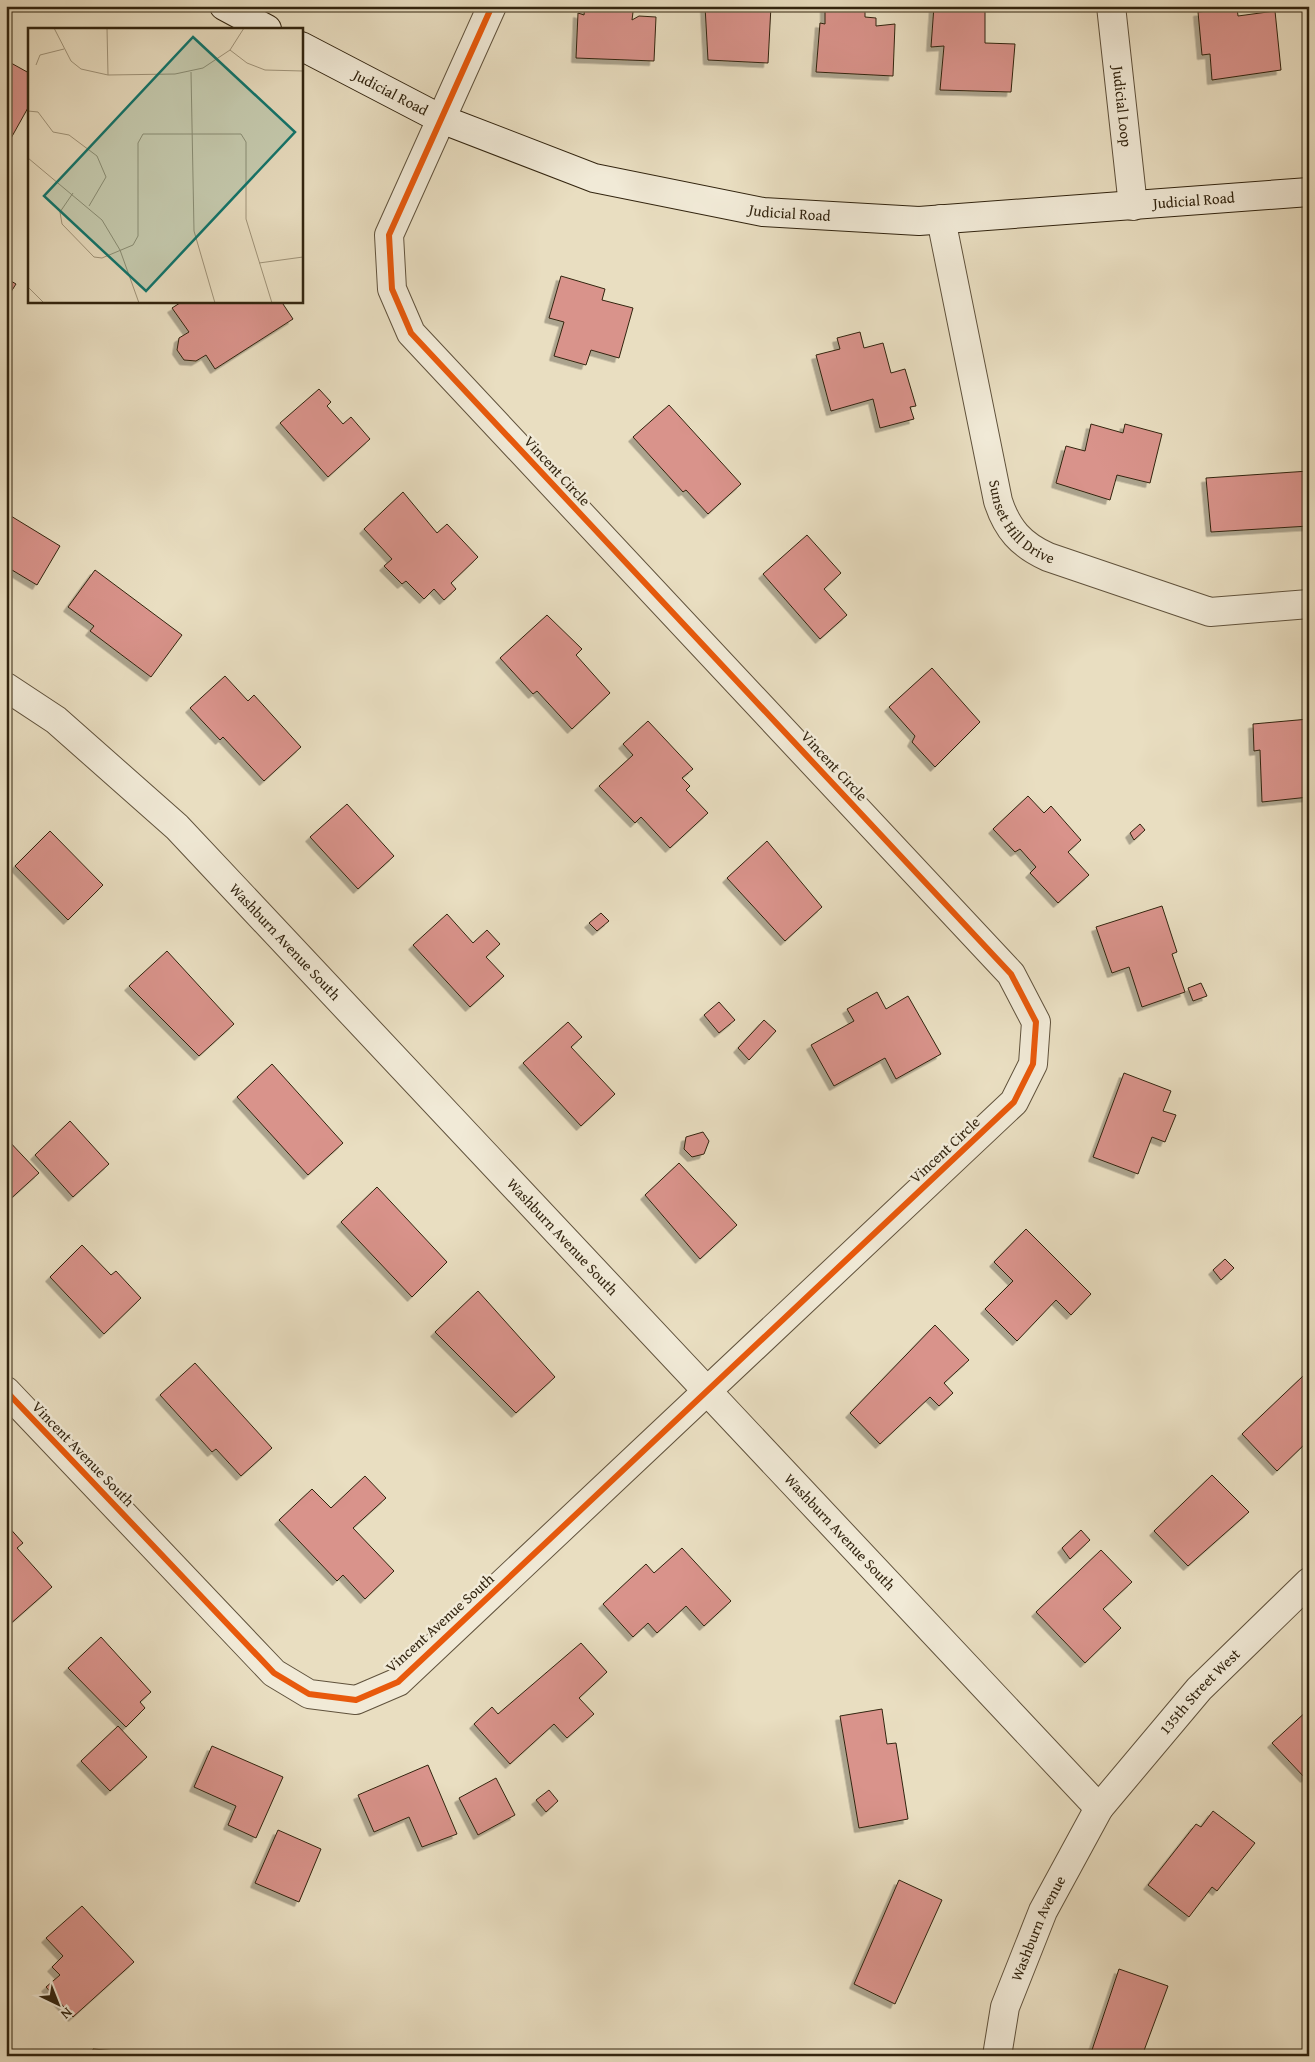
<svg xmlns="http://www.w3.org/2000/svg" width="1315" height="2062" font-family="'Gentium Book Plus',serif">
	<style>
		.building { fill: #d9938b; stroke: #32240f; filter: url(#shadow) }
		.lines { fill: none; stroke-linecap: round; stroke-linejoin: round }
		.street-casing { stroke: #60523c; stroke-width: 30 }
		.secondary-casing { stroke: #32240f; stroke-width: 30 }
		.street { stroke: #f1ead7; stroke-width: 28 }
		.secondary { stroke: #f1ead7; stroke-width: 28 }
		.cycleway-casing { stroke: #f1ead7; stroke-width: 9 }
		.cycleway { stroke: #e8590c; stroke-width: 6 }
		.labels { text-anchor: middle; stroke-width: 5; stroke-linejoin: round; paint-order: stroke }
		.street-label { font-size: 15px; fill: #32240f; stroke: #f1ead7 }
		.inset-road { fill: none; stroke: #a0947a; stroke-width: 1 }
		.view { fill: #0f766e; fill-opacity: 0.15; stroke: #0f766e; stroke-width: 2.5 }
		.inset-edge { fill: none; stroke: #32240f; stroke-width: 2.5 }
	</style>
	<defs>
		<filter id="shadow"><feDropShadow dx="-4.5" dy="4.5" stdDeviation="0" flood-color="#0004"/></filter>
	</defs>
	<rect width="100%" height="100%" fill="#e9dec1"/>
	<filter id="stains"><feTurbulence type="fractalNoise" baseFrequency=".004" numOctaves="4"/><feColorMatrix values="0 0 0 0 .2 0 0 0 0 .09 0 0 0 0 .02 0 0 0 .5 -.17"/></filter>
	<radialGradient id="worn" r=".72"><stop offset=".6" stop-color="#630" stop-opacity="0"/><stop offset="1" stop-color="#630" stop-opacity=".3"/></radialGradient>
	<path class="building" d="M585,6H629L628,10L633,12L632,20L639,16L656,17L654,61L576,58L578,13L584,15Z
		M705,6H771L768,63L708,60Z
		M825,6H865V17L876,18V26L895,24L893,76L816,72L820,23L825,24Z
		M934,6H985V43L1015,44L1011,92L940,90L944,46L931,47Z
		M1237,8L1238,16L1275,11L1281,70L1212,80L1210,54L1202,55L1198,12Z
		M11,63L29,73V106L10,140L6,138V67L8,68Z
		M561,276L605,289L602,300L633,308L619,358L591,350L586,365L554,356L564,322L549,318Z
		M6,278L16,284L9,295L6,293Z
		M183,301H281L293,319L215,369L206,355L196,361L184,360L177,350L179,338L189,332L172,308Z
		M860,332L864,348L883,343L891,373L905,369L916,406L910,407L914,419L880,428L873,399L831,411L816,355L840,349L837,338Z
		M319,389L331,402L327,406L343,424L351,417L370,439L328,477L280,423Z
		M669,405L741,484L708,514L686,490L683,492L633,437Z
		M1091,424L1123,433L1125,424L1162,434L1150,483L1117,475L1110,500L1056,483L1066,446L1085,451Z
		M1309,471V526L1211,532L1206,478Z
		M403,492L437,533L447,524L478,557L451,583L456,589L444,600L434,589L424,599L406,581L402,584L384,566L392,559L364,529Z
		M6,513L60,546L37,585L7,567L6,568Z
		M807,535L841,573L824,589L847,615L820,639L763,574Z
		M95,570L182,635L151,677L90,631L94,626L68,607Z
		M547,615L582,649L576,655L610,693L572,729L537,691L533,694L500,658Z
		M932,668L980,722L935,767L912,742L915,736L889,707Z
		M225,676L248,701L254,695L301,747L264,781L223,737L220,740L190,708Z
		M1309,719V797L1262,802L1260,750L1254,751L1253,724Z
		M648,721L693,769L682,778L690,786L686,790L708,813L670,848L641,817L635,823L599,786L633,755L623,744Z
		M1028,796L1044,813L1051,806L1081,840L1068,852L1089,875L1058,903L1030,873L1036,867L1020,849L1015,852L993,829Z
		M347,804L394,856L358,889L310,837Z
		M1140,824L1145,830L1134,840L1130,833Z
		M50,831L103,885L68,920L15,866Z
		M767,841L822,907L785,941L727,878Z
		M1162,906L1177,952L1172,954L1185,992L1142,1007L1129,967L1112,973L1096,927Z
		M601,913L609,921L597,931L589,923Z
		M447,914L473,943L487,930L500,944L486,957L504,976L470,1007L413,945Z
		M167,951L234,1024L199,1056L129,986Z
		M1201,983L1207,996L1193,1001L1188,988Z
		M877,992L886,1009L908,996L941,1054L896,1079L885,1058L834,1086L811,1045L854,1021L847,1009Z
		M719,1002L735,1020L719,1033L704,1015Z
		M764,1020L776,1031L749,1060L738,1048Z
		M568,1022L582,1037L571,1047L615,1094L581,1126L523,1063Z
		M272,1064L343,1143L308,1175L237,1097Z
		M1124,1073L1171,1091L1163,1111L1176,1115L1165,1142L1152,1137L1138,1174L1093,1157Z
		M70,1121L109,1164L73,1197L35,1155Z
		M703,1132L709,1141L704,1154L692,1157L684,1149L686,1137Z
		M6,1138L39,1173L6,1203Z
		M679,1163L737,1225L700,1259L645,1195Z
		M377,1187L447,1262L412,1297L341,1222Z
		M1026,1229L1091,1294L1071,1315L1056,1300L1017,1341L985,1309L1013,1281L994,1262Z
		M82,1245L111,1275L116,1271L141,1298L104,1334L50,1277Z
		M1225,1259L1234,1268L1221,1280L1213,1270Z
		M478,1291L555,1377L516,1413L435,1332Z
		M935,1325L969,1360L944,1383L953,1393L939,1406L930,1397L880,1444L850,1413Z
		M195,1363L272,1448L241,1476L216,1449L212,1452L160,1395Z
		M1303,1376L1309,1382V1440L1277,1471L1242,1434Z
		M1212,1475L1249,1512L1188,1566L1154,1531Z
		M365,1476L386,1498L353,1528L394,1571L365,1599L343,1575L337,1581L279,1520L312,1489L331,1508Z
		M6,1524L23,1543L17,1548L52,1587L8,1626Z
		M1081,1530L1090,1540L1070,1559L1062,1548Z
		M682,1548L731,1601L704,1626L686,1606L657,1633L648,1623L633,1637L603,1604L646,1564L654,1573Z
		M1101,1550L1132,1582L1103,1609L1121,1628L1085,1663L1036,1612Z
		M101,1637L151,1692L140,1702L145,1708L126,1727L68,1668Z
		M581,1643L607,1672L579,1698L594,1714L567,1738L554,1724L510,1764L474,1724L492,1707L498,1714Z
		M882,1709L887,1744L896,1743L908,1819L859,1828L840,1716Z
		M1309,1709V1775L1305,1778L1272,1743Z
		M118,1726L147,1757L110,1791L81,1761Z
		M212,1746L283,1777L256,1838L228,1825L236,1806L194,1787Z
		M428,1765L457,1834L422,1847L409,1817L374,1832L358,1795Z
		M496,1778L515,1815L478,1835L459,1798Z
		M549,1790L558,1801L546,1812L536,1800Z
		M1213,1811L1255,1843L1217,1891L1212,1887L1189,1917L1148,1885L1196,1824L1201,1827Z
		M278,1830L321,1849L299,1902L255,1883Z
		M899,1880L942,1900L895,2004L854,1984Z
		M82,1906L134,1962L73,2017L46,1987L60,1975L52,1967L63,1956L46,1938Z
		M1119,1969L1168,1986L1142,2056H1090Z
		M93,2049L141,2053V2056H92Z"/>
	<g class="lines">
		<g class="street-casing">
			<g id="street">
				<path id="s1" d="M1111,6L1133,206"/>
				<path id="s2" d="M941,219L998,501C1007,529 1021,545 1048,557L1210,612L1309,604"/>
				<path id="s3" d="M6,687L56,720L177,827L1099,1808"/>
				<path d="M6,1391L274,1673L309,1694L356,1700L398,1682L1014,1102L1033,1064L1036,1022L1011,974L411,333L392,289L389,235L492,6"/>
				<path id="s4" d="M997,2056L1005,2007L1043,1911L1099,1808L1199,1689L1309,1582"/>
			</g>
		</g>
		<g class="secondary-casing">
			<g id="secondary">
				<path d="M224,6L267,29"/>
				<path id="s5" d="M301,46L441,119L594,178L763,212L919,221L1309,192"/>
			</g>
		</g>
		<use href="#street" class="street"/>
		<use href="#secondary" class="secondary"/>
		<g class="cycleway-casing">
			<path id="cycleway" d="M6,1391L274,1673L309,1694L356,1700L398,1682L1014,1102L1033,1064L1036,1022L1011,974L411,333L392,289L389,235L492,6"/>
		</g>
		<use href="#cycleway" class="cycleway"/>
	</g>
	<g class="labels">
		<g class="street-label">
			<text dy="5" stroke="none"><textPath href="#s5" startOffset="101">Judicial Road</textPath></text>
			<text dy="5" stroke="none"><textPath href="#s1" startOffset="101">Judicial Loop</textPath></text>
			<text dy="5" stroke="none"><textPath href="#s5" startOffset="926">Judicial Road</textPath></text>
			<text dy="5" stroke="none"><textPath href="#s5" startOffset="521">Judicial Road</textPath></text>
			<text transform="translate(557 471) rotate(47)" y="5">Vincent Circle</text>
			<text dy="5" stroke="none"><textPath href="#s2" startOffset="319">Sunset Hill Drive</textPath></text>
			<text transform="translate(834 766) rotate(47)" y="5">Vincent Circle</text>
			<text dy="5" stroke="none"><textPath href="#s3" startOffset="379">Washburn Avenue South</textPath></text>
			<text transform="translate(945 1150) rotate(-43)" y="5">Vincent Circle</text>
			<text dy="5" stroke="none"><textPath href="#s3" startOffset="784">Washburn Avenue South</textPath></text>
			<text transform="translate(83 1454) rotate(46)" y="5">Vincent Avenue South</text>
			<text dy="5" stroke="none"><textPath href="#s3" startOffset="1189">Washburn Avenue South</textPath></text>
			<text transform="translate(440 1623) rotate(-42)" y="5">Vincent Avenue South</text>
			<text dy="5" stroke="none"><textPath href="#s4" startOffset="424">135th Street West</textPath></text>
			<text dy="5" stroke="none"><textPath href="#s4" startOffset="135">Washburn Avenue</textPath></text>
		</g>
	</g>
	<g transform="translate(28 28)">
		<rect width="275" height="275" fill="#e9dec1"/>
		<path class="inset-road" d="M26,0L43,33L53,41L80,47L147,46L175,40L202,22L216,0M79,0L80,47M202,22L219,35L237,42L275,43M8,37L12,27L36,21M163,44L166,203L187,275M0,83L10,84L25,104L41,107L69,128L78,149L61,178M0,130L74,192L92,222L111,275M45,165L32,184L34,196L66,229L74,230L105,217L110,208V115L115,106H213L218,114V191L244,275M231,235L275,229M0,259L16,275"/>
		<path class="view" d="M165,9L267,104L118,263L16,168Z"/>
		<rect width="275" height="275" class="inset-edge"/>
	</g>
	<rect width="1315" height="2062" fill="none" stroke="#e9dec1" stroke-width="25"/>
	<rect x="8" y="8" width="1300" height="2047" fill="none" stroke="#32240f" stroke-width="2.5"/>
	<rect x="12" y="12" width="1290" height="2037" fill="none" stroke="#32240f"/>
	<g transform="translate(58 2004) rotate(137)" stroke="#f1ead7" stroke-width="4" paint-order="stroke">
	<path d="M0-4L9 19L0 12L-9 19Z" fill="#32240f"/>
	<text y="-8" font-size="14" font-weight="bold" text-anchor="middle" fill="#32240f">N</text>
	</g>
	<rect width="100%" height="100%" filter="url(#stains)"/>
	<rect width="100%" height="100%" fill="url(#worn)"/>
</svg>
